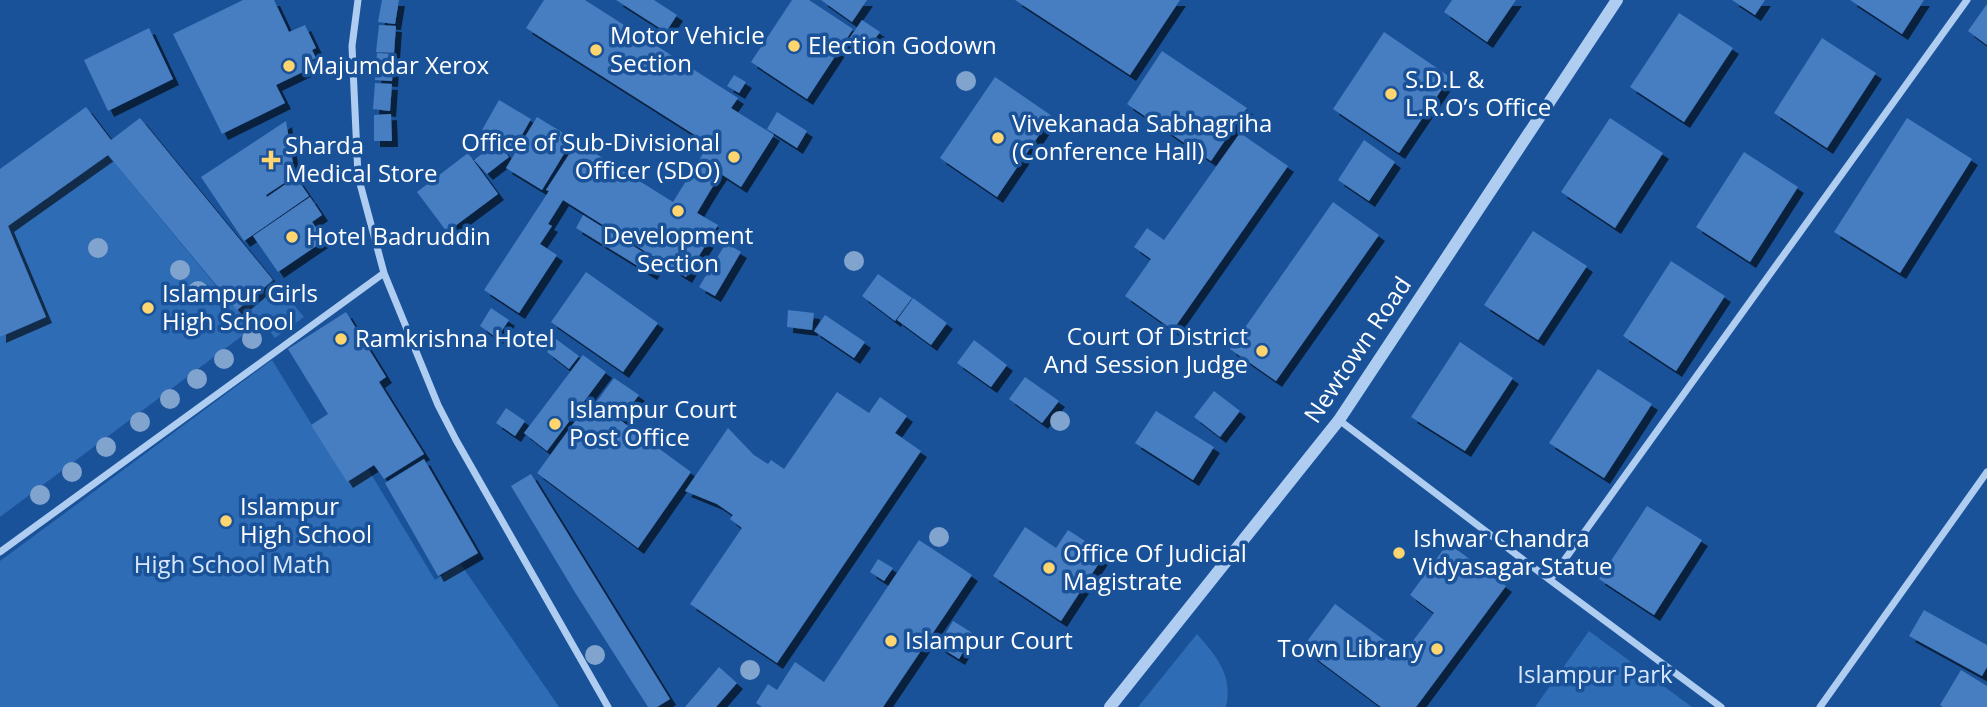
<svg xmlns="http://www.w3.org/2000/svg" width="1987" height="707" font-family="'Open Sans',sans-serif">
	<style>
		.green { fill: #2e6cb6 }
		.building { fill: #477dc1; filter: url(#shadow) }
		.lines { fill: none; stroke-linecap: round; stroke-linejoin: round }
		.minor { stroke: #afcdf1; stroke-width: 7 }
		.tertiary { stroke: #afcdf1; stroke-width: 12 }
		.tree { fill: #81a4cf }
		.poi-dot { fill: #ffd56f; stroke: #1a5299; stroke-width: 2.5 }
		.labels { text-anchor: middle; stroke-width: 7; stroke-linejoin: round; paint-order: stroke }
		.poi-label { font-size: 24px; fill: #fff; stroke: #1a5299; text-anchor: start }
		.street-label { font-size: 24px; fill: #fff; stroke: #1a5299 }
		.park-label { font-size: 24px; fill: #d6e7fc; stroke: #1a5299 }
	</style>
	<defs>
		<filter id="shadow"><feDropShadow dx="6" dy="6" stdDeviation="0" flood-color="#0009"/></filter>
	</defs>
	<rect width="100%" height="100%" fill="#1a5299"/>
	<path class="green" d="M108,155L217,287L254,257L304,317L275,338L262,321L0,517V337L46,317L8,226Z
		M272,360L347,482L368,469L435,580L460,563L559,707H0V561Z
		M1589,631L1692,707H1535Z
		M1197,634C1217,657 1233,675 1226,707H1138Z"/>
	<path class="building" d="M243,0H274L289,32L305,25L316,48L312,50L316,58L304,64L307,70L276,85L285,103L222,134L173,34Z
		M382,0H399L395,24L378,22Z
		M544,0H585L738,98L731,108L774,135L741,187L721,174L710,191L697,213L718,225L686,277L563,200L548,224L552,226L540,244L557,255L519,313L484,290L549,191L546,190L577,142L673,202L709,144L526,28Z
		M616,0H654L677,15L666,32Z
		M792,0H809L853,29L807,99L751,62Z
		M821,0H867L852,22Z
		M1015,0H1180L1130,75Z
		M1452,0H1516L1487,42L1444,12Z
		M1732,0H1765L1755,15Z
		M1850,0H1924L1902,34Z
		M1987,4V45L1968,31Z
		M1679,13L1733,48L1684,122L1630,87Z
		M862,20L880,32L866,51L849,39Z
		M379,25L396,26L394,53L376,52Z
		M149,28L173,79L108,111L84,60Z
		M1384,32L1450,77L1399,153L1333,109Z
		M1822,38L1876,73L1827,148L1774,113Z
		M1162,51L1247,108L1211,161L1127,104Z
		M377,53L394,54L392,81L375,80Z
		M734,75L746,82L739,93L727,86Z
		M995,77L1052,116L997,197L940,158Z
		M375,83L392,84L390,111L373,109Z
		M499,100L531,119L514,149L482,130Z
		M86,107L111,140L140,118L273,280L237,310L108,155L8,226L46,317L0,337V169Z
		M777,112L807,131L797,148L767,129Z
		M391,114L392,141H374V115Z
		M537,117L573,139L542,190L506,168Z
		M1610,118L1663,153L1615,228L1561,192Z
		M1907,118L1972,159L1900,273L1834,232Z
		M286,121L295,176L266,195L267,197L296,177L309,196L244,241L201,177Z
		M1240,133L1288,166L1173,330L1125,296L1151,259L1134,247L1147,228L1164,240Z
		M1364,140L1395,162L1369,201L1338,180Z
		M497,142L509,157L487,174L474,160Z
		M1744,152L1798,187L1750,262L1696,227Z
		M468,153L498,194L447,232L417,192Z
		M310,197L322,215L312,222L325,240L278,272L253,236Z
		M1333,202L1379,235L1276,381L1230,349Z
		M583,215L659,262L651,274L576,228Z
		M1533,231L1587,266L1538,340L1484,305Z
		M726,243L741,252L715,296L699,287Z
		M1671,261L1725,296L1676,371L1623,336Z
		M586,272L658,323L623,372L551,322Z
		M878,274L912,298L895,321L862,296Z
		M913,298L947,323L931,345L897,320Z
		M491,308L509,320L497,338L480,326Z
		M788,310L814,313L812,330L787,327Z
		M346,312L386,377L379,382L424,454L384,479L374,465L347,482L311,425L328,414L288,349Z
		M825,315L865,342L854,358L814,331Z
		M556,339L579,356L569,369L547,352Z
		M974,340L1007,365L991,387L957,363Z
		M1460,342L1513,378L1465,451L1411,417Z
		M583,355L606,372L547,451L524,433Z
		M1598,369L1652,404L1604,478L1549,443Z
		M1025,377L1059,401L1042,423L1009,399Z
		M614,378L639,395L620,420L691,472L638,548L537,473L584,409L589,412Z
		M1214,391L1240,411L1220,437L1194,417Z
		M837,392L869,413L880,397L907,416L895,433L921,451L777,663L690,604L742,528L730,519L733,515L717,504L685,491L728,428L754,455L768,464L771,460L784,469Z
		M506,408L525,421L515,436L496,423Z
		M1156,411L1214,447L1193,480L1135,443Z
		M424,459L478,553L438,576L385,483Z
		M531,474L670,699L657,707H648L576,594L511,486Z
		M1647,506L1702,540L1654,615L1599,579Z
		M1025,527L1056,548L1068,530L1105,554L1061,621L993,576Z
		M919,540L972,575L883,707H762L756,703L768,684L777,690L795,662L824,682Z
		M1448,543L1506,586L1416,707H1381L1302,648L1335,604L1403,654L1434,613L1410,595Z
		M878,559L893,568L884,581L870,572Z
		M1924,610L1987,645V667L1982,676L1909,636Z
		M953,621L974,634L959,659L938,646Z
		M719,667L737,683L716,707H685Z
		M1961,670L1987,686V707H1943L1940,705Z"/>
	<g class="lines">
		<path class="minor" d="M358,0L352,46L358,176L384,273L438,405L456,440L608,707
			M1339,420L1550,580L1721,707
			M0,552L384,273
			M1550,580L1967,0
			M1820,707L1987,472"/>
		<path class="tertiary" d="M1110,707L1339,420L1617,0"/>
	</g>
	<g class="tree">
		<circle cx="966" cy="81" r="10"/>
		<circle cx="98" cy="248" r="10"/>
		<circle cx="854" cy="261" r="10"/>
		<circle cx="180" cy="270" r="10"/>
		<circle cx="198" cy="291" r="10"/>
		<circle cx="252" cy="339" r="10"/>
		<circle cx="224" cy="359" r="10"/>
		<circle cx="197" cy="379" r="10"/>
		<circle cx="170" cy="399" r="10"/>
		<circle cx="1060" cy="421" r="10"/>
		<circle cx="140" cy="422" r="10"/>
		<circle cx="106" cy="447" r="10"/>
		<circle cx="72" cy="472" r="10"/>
		<circle cx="40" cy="495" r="10"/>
		<circle cx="939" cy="537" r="10"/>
		<circle cx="595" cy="655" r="10"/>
		<circle cx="750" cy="670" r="10"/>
	</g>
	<g class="poi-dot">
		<circle cx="794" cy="46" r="7"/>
		<circle cx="596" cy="50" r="7"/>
		<circle cx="289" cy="66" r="7"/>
		<circle cx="1391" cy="94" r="7"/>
		<circle cx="998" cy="138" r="7"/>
		<circle cx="734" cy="157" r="7"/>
		<path d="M267.5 149.5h7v7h7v7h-7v7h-7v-7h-7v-7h7z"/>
		<circle cx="678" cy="211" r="7"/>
		<circle cx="292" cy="237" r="7"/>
		<circle cx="148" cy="308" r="7"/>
		<circle cx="341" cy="339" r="7"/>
		<circle cx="1262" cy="351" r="7"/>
		<circle cx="555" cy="424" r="7"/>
		<circle cx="226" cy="521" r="7"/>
		<circle cx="1399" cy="553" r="7"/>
		<circle cx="1049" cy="568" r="7"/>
		<circle cx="891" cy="641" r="7"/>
		<circle cx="1437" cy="649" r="7"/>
	</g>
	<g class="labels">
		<g class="poi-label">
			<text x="610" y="44">Motor Vehicle<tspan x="610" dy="28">Section</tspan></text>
			<text x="808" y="54">Election Godown</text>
			<text x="303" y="74">Majumdar Xerox</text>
			<text x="1405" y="88">S.D.L &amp;<tspan x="1405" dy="28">L.R.O’s Office</tspan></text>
			<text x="1012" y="132">Vivekanada Sabhagriha<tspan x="1012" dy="28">(Conference Hall)</tspan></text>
			<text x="720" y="151" text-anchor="end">Office of Sub-Divisional<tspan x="720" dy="28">Officer (SDO)</tspan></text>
			<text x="285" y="154">Sharda<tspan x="285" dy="28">Medical Store</tspan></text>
			<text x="678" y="244" text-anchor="middle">Development<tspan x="678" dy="28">Section</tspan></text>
			<text x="306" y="245">Hotel Badruddin</text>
			<text x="162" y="302">Islampur Girls<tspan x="162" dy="28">High School</tspan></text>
			<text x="1248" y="345" text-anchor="end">Court Of District<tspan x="1248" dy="28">And Session Judge</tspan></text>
			<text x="355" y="347">Ramkrishna Hotel</text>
			<text x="569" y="418">Islampur Court<tspan x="569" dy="28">Post Office</tspan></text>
			<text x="240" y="515">Islampur<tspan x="240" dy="28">High School</tspan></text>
			<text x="1413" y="547">Ishwar Chandra<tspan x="1413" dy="28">Vidyasagar Statue</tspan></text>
			<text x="1063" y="562">Office Of Judicial<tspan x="1063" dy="28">Magistrate</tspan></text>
			<text x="905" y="649">Islampur Court</text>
			<text x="1423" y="657" text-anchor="end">Town Library</text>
		</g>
		<g class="street-label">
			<text transform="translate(1358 350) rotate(-56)" y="8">Newtown Road</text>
		</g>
		<g class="park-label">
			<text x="232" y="573">High School Math</text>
			<text x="1595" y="683">Islampur Park</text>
		</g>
	</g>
</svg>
